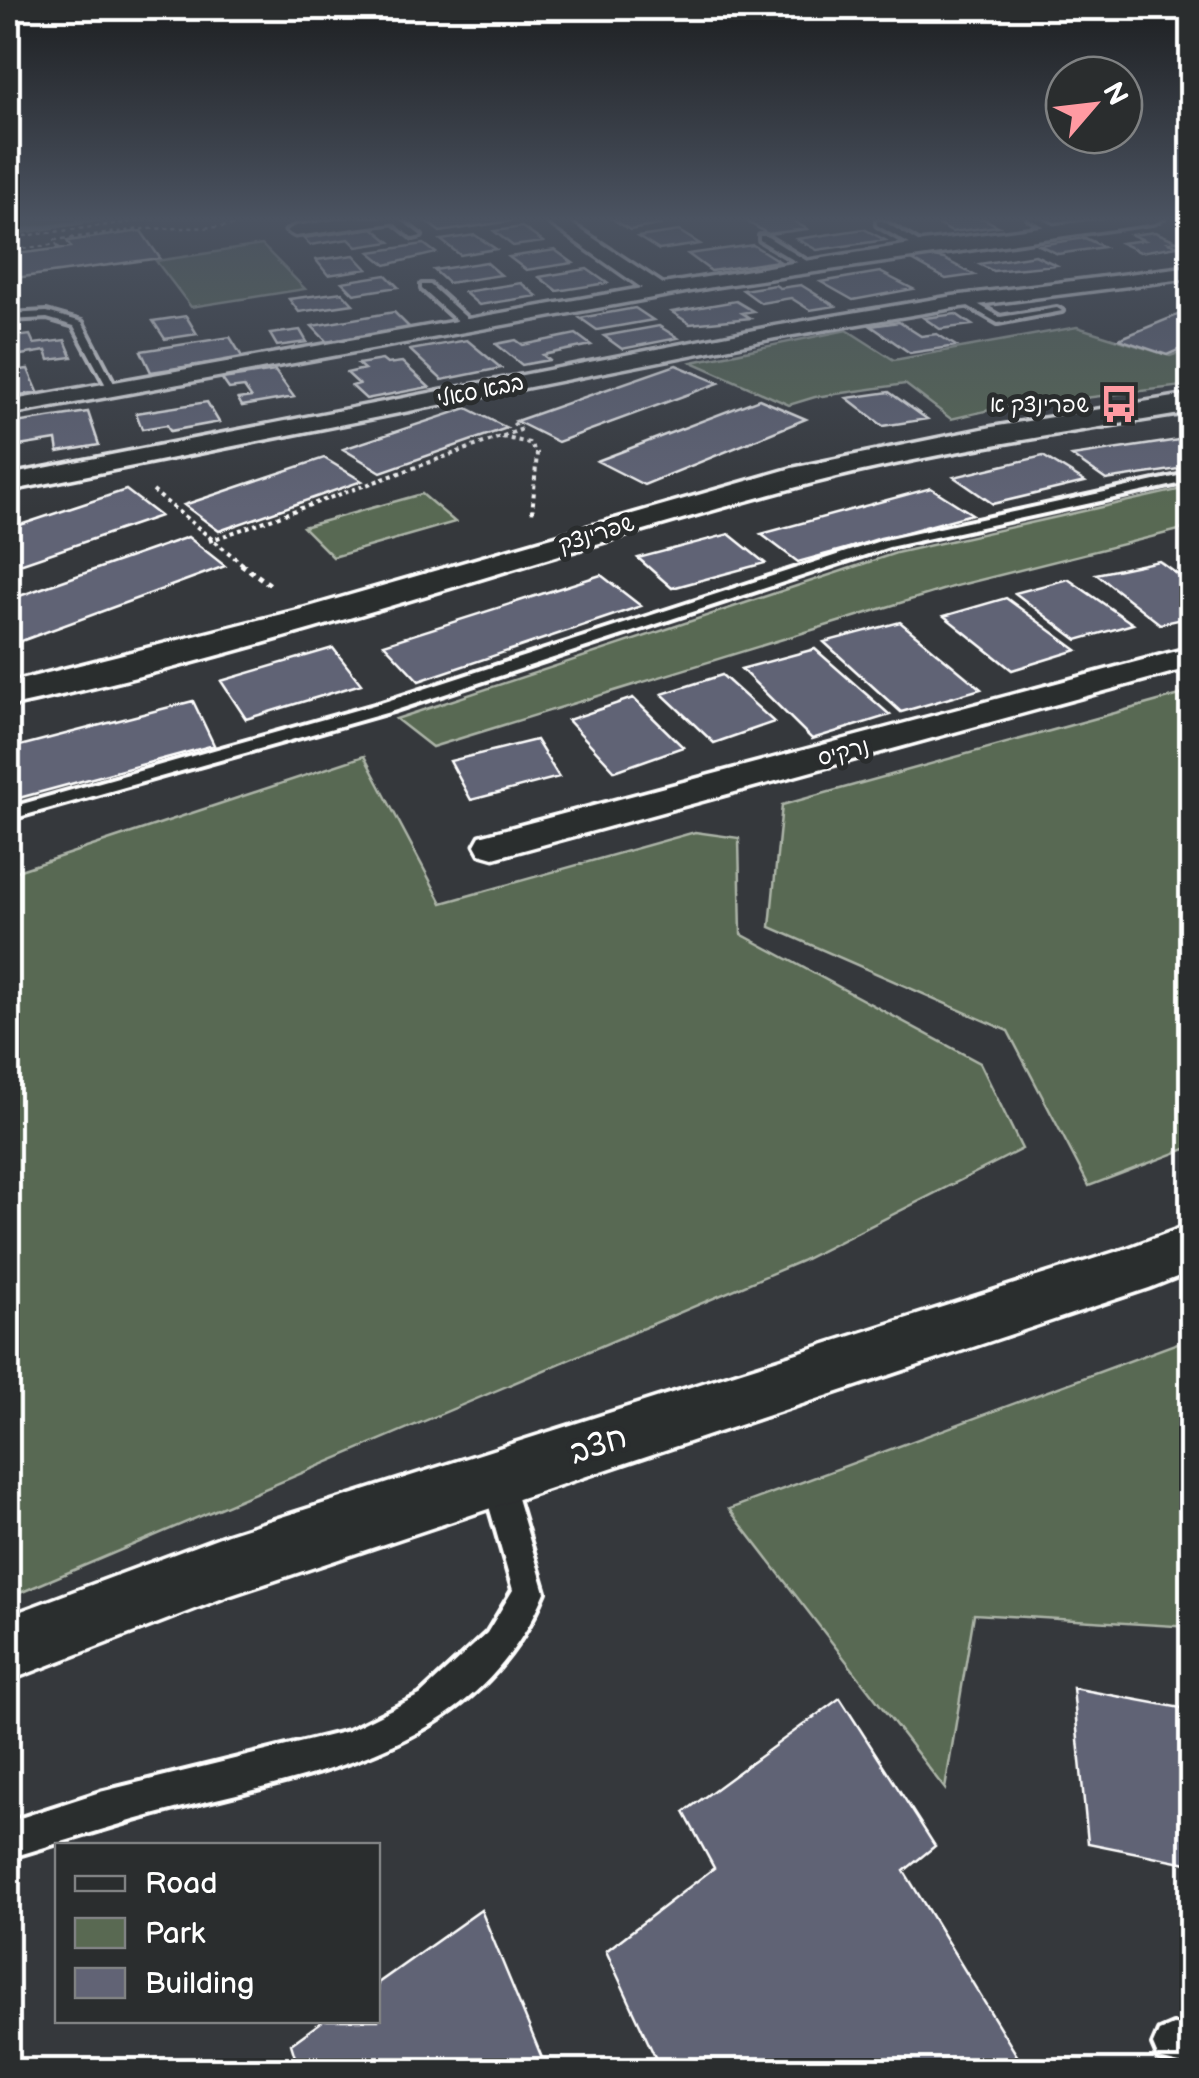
<svg xmlns="http://www.w3.org/2000/svg" width="1199" height="2078" font-family="'Balsamiq Sans','Playpen Sans Hebrew',sans-serif">
	<style>
		.green { fill: #596952; stroke: #acb4a8; stroke-width: 2.5 }
		.lines { fill: none; stroke-linecap: round; stroke-linejoin: round }
		.stream { fill: #93a4a9; fill-rule: evenodd }
		.building { fill: #616375; stroke: #fff; stroke-width: 2.5 }
		.lane-casing { stroke: #fff; stroke-width: 8 }
		.street-casing { stroke: #fff; stroke-width: 7 }
		.secondary-casing { stroke: #fff; stroke-width: 7 }
		.path-far2 { stroke: #fff; stroke-width: 2.5; stroke-dasharray: 4 4; stroke-linecap: butt }
		.path-far1 { stroke: #fff; stroke-width: 4; stroke-dasharray: 4 4; stroke-linecap: butt }
		.path { stroke: #fff; stroke-width: 5; stroke-dasharray: 5 5; stroke-linecap: butt }
		.lane { fill: #2a2d2e; fill-rule: evenodd }
		.street { fill: #2a2d2e; fill-rule: evenodd }
		.secondary { fill: #2a2d2e; fill-rule: evenodd }
		.labels { text-anchor: middle; stroke-width: 10; stroke-linejoin: round; paint-order: stroke }
		.far-street-label { font-size: 22px; fill: #fff; stroke: #2a2d2e }
		.far-poi-label { font-size: 22px; fill: #fff; stroke: #2a2d2e; text-anchor: end }
		.near-street-label { font-size: 32px; fill: #fff; stroke: #2a2d2e }
	</style>
	<rect width="100%" height="100%" fill="#35383c"/>
	<filter id="ink" filterUnits="userSpaceOnUse"><feTurbulence type="fractalNoise" baseFrequency=".01" numOctaves="2"/><feDisplacementMap in="SourceGraphic" scale="20" xChannelSelector="R" yChannelSelector="G"/><feConvolveMatrix kernelMatrix="1 2 1 2 8 2 1 2 1" color-interpolation-filters="sRGB"/></filter>
	<g filter="url(#ink)">
		<path class="green" d="M8,218H116L8,235Z
			M262,245L305,289L191,307L156,261Z
			M1077,327L1170,356L1191,349V385L994,409L951,419L905,384L815,397L789,405L692,362L847,330L894,360Z
			M1191,487V527L952,587L432,747L396,719L896,553Z
			M422,494L455,522L333,557L303,527Z
			M1191,692V1147L1089,1186L1008,1031L770,927L782,805Z
			M364,756L442,903L695,832L739,838L741,934L980,1063L1022,1149L801,1261L8,1598V874Z
			M1191,1338V1627L974,1614L945,1789L729,1509Z"/>
		<g class="lines">
			<path class="stream" d="M97,218H117L8,234V230Z"/>
		</g>
		<path class="building" d="M514,218L517,220L440,232L424,220Z
			M611,218H646L659,225L630,230Z
			M788,218L807,229L768,234L746,221Z
			M954,218H982L998,226L952,232L932,221Z
			M522,227L543,242L513,246L494,231Z
			M373,228L390,242L357,247L349,239L310,245L303,238Z
			M864,229L885,240L817,250L797,239Z
			M141,231L160,258L8,279V255L71,247L67,241Z
			M679,231L700,244L659,250L638,237Z
			M1155,232L1177,241L1169,242L1178,246L1140,252L1121,243L1144,240L1132,235Z
			M475,235L496,249L460,255L441,240Z
			M1085,238L1104,247L1058,254L1039,245Z
			M424,244L436,253L386,265L370,252Z
			M753,245L779,261L711,271L688,254Z
			M555,250L573,263L526,270L509,257Z
			M354,255L367,269L328,275L316,260Z
			M1035,255L1056,265L993,271L979,264Z
			M928,256L944,259L974,275L946,279L910,259Z
			M486,262L501,275L448,283L434,270Z
			M587,269L607,283L557,291L539,277Z
			M880,272L913,289L853,300L821,282Z
			M386,275L398,287L354,294L342,282Z
			M521,283L537,296L479,305L464,292Z
			M775,285L780,288L801,285L835,306L810,310L791,298L761,303L743,290Z
			M342,292L353,304L299,312L289,299Z
			M736,301L753,311L742,313L750,318L690,324L672,312Z
			M635,308L653,320L597,330L580,318Z
			M1192,309V344L1167,355L1119,339Z
			M394,312L410,328L327,342L312,326Z
			M956,314L972,325L940,329L924,318Z
			M186,316L197,334L165,339L153,321Z
			M899,322L921,336L937,334L956,346L910,353L871,326Z
			M659,326L678,338L622,349L604,336Z
			M300,330L307,342L277,346L270,334Z
			M576,334L591,345L543,355L549,360L522,365L496,344L516,340L523,345Z
			M30,335L34,344L65,340L72,357L49,360L46,351L8,357V338Z
			M230,337L243,358L151,372L141,351Z
			M467,340L501,368L442,380L410,350Z
			M382,360L387,364L402,362L429,387L366,399L352,386L359,384L347,373L364,369L358,364Z
			M676,365L719,383L558,442L516,421Z
			M28,369L38,392L8,397V372Z
			M275,371L294,397L242,406L238,399L251,397L244,387L229,389L222,379Z
			M889,392L927,419L883,426L847,398Z
			M759,399L806,419L644,485L597,461Z
			M207,402L219,422L170,431L167,425L142,429L136,413Z
			M467,408L507,428L381,472L343,449Z
			M88,412L99,445L58,452L56,440L19,446L15,423Z
			M1192,438V467L1106,480L1072,456Z
			M1043,456L1085,482L993,504L954,477Z
			M324,458L362,481L219,531L184,505Z
			M931,488L972,514L798,562L761,534Z
			M126,490L160,516L8,568V529Z
			M729,534L765,563L672,588L638,558Z
			M188,537L225,566L8,646V600Z
			M1159,561L1192,585V617L1160,624L1096,574Z
			M601,575L641,606L419,681L384,644Z
			M1068,579L1133,624L1077,640L1015,593Z
			M1006,598L1077,650L1012,670L944,616Z
			M900,622L981,689L901,712L824,642Z
			M333,648L361,684L246,719L221,681Z
			M815,649L890,715L812,739L741,669Z
			M722,675L774,722L714,743L662,694Z
			M633,698L683,747L615,771L568,720Z
			M193,701L214,745L8,801V749Z
			M536,740L559,777L471,800L450,761Z
			M1073,1688L1192,1710V1864L1088,1843Z
			M840,1698L935,1846L904,1871L1024,2067L1021,2070H661L606,1951L714,1868L684,1812Z
			M481,1910L547,2070H299L291,2044L324,2020H378V1983Z"/>
		<g class="lines">
			<g class="lane-casing">
				<path id="lane" d="M388,218H398L421,236L413,238Z
					M1028,218H1039L1062,230L1054,232Z
					M877,221H883L928,248L920,250L877,225Z
					M760,236H766L815,266L807,268L760,240Z
					M422,285H430L472,323V327H464L422,289Z
					M967,298L1000,317L1057,308L1062,311L998,323L963,303Z
					M47,312L82,322L118,391L108,389L74,326L47,318L8,320V314Z
					M1192,473V481L889,547L393,711L8,820V808L381,703L880,541Z
					M496,1463L507,1467L511,1478L545,1592C479,1750 322,1772 175,1809C119,1823 64,1842 8,1858V1822L100,1792L348,1731L420,1695L487,1633L513,1590L481,1478L485,1467Z
					M1173,2025L1192,2027V2067L1159,2059L1153,2045L1159,2031Z"/>
			</g>
			<g class="street-casing">
				<path id="street" d="M350,218H401L392,223L295,236L286,231L295,226Z
					M542,218H563L663,284L923,242L1112,218H1164L1155,223L718,286L8,415V401L642,288Z
					M1192,266V278L953,308L775,338L8,491V475L775,326L953,296Z
					M1192,647V667L494,858L480,854L475,845L480,836Z
					M1192,1224V1271L1149,1288L228,1596L8,1681V1616L228,1534L1128,1248Z"/>
			</g>
			<g class="secondary-casing">
				<path id="secondary" d="M1192,394V412C1060,434 926,453 797,487C533,557 275,650 8,707V683L302,609L792,468L992,427Z"/>
			</g>
			<path class="path-far2" d="M8,238L161,218
				M59,248L55,240L142,229L221,227L262,221
				M8,251L57,244"/>
			<path class="path-far1" d="M502,437L529,443L537,453L532,515
				M153,491L245,566
				M209,541L520,430L511,420"/>
			<path class="path" d="M241,564L272,586"/>
			<use href="#lane" class="lane"/>
			<use href="#street" class="street"/>
			<use href="#secondary" class="secondary"/>
		</g>
	</g>
	<linearGradient id="sky" x2="0" y2="1"><stop stop-color="#1d1f21"/><stop offset="0.43" stop-color="#4b5361"/><stop offset="1" stop-color="#4b5361" stop-opacity="0"/></linearGradient>
	<rect width="1199" height="509" fill="url(#sky)"/>
	<defs>
		<g id="bus-bare" transform="scale(3)"><path d="M-5-6H5V4H4V6H2V4H-2V6H-4V4H-5ZM-3.5-4V0h7V-4ZM-3.5 1.2v1.5H-2V1.2ZM2 1.2v1.5H3.5V1.2Z" fill="#ff9aa2" stroke="#2a2d2e" stroke-width="2.5" paint-order="stroke"/></g>
	</defs>
	<g fill-rule="evenodd">
		<use href="#bus-bare" x="1119" y="404"/>
	</g>
	<g class="labels">
		<g class="far-street-label">
			<text transform="translate(480 390) rotate(-12)" y="8">בבא סאלי</text>
			<text transform="translate(596 533) rotate(-17)" y="8">שפרינצק</text>
			<text transform="translate(843 751) rotate(-15)" y="8">נרקיס</text>
		</g>
		<g class="far-poi-label">
			<text x="1089" y="412">שפרינצק א</text>
		</g>
		<g class="near-street-label">
			<text transform="translate(598 1444) rotate(-18)" y="11">חצב</text>
		</g>
	</g>
	<rect width="1199" height="2078" fill="none" stroke="#2a2d2e" stroke-width="40"/>
	<rect x="20" y="20" width="1159" height="2038" fill="none" stroke="#fff" stroke-width="4" filter="url(#ink)"/>
	<rect x="55" y="1843" width="325" height="180" fill="#2a2d2e" stroke="#7f8182" stroke-width="2.5"/>
	<rect x="75" y="1876" width="50" height="15" fill="#2a2d2e" stroke="#7f8182" stroke-width="2.5"/>
	<text x="145" y="1893" font-size="30" fill="#ffffff">Road</text>
	<rect x="75" y="1918" width="50" height="30" fill="#596952" stroke="#7f8182" stroke-width="2.5"/>
	<text x="145" y="1943" font-size="30" fill="#ffffff">Park</text>
	<rect x="75" y="1968" width="50" height="30" fill="#616375" stroke="#7f8182" stroke-width="2.5"/>
	<text x="145" y="1993" font-size="30" fill="#ffffff">Building</text>
	<g transform="translate(1094 105) rotate(62)"><circle r="48" fill="#2a2d2e" stroke="#7f8182" stroke-width="2.5"/>
	<path d="M0-8L18 38L0 25L-18 38Z" fill="#ff9aa2"/>
	<text y="-15" font-size="28" font-weight="bold" text-anchor="middle" fill="#ffffff">N</text>
	</g>
</svg>
